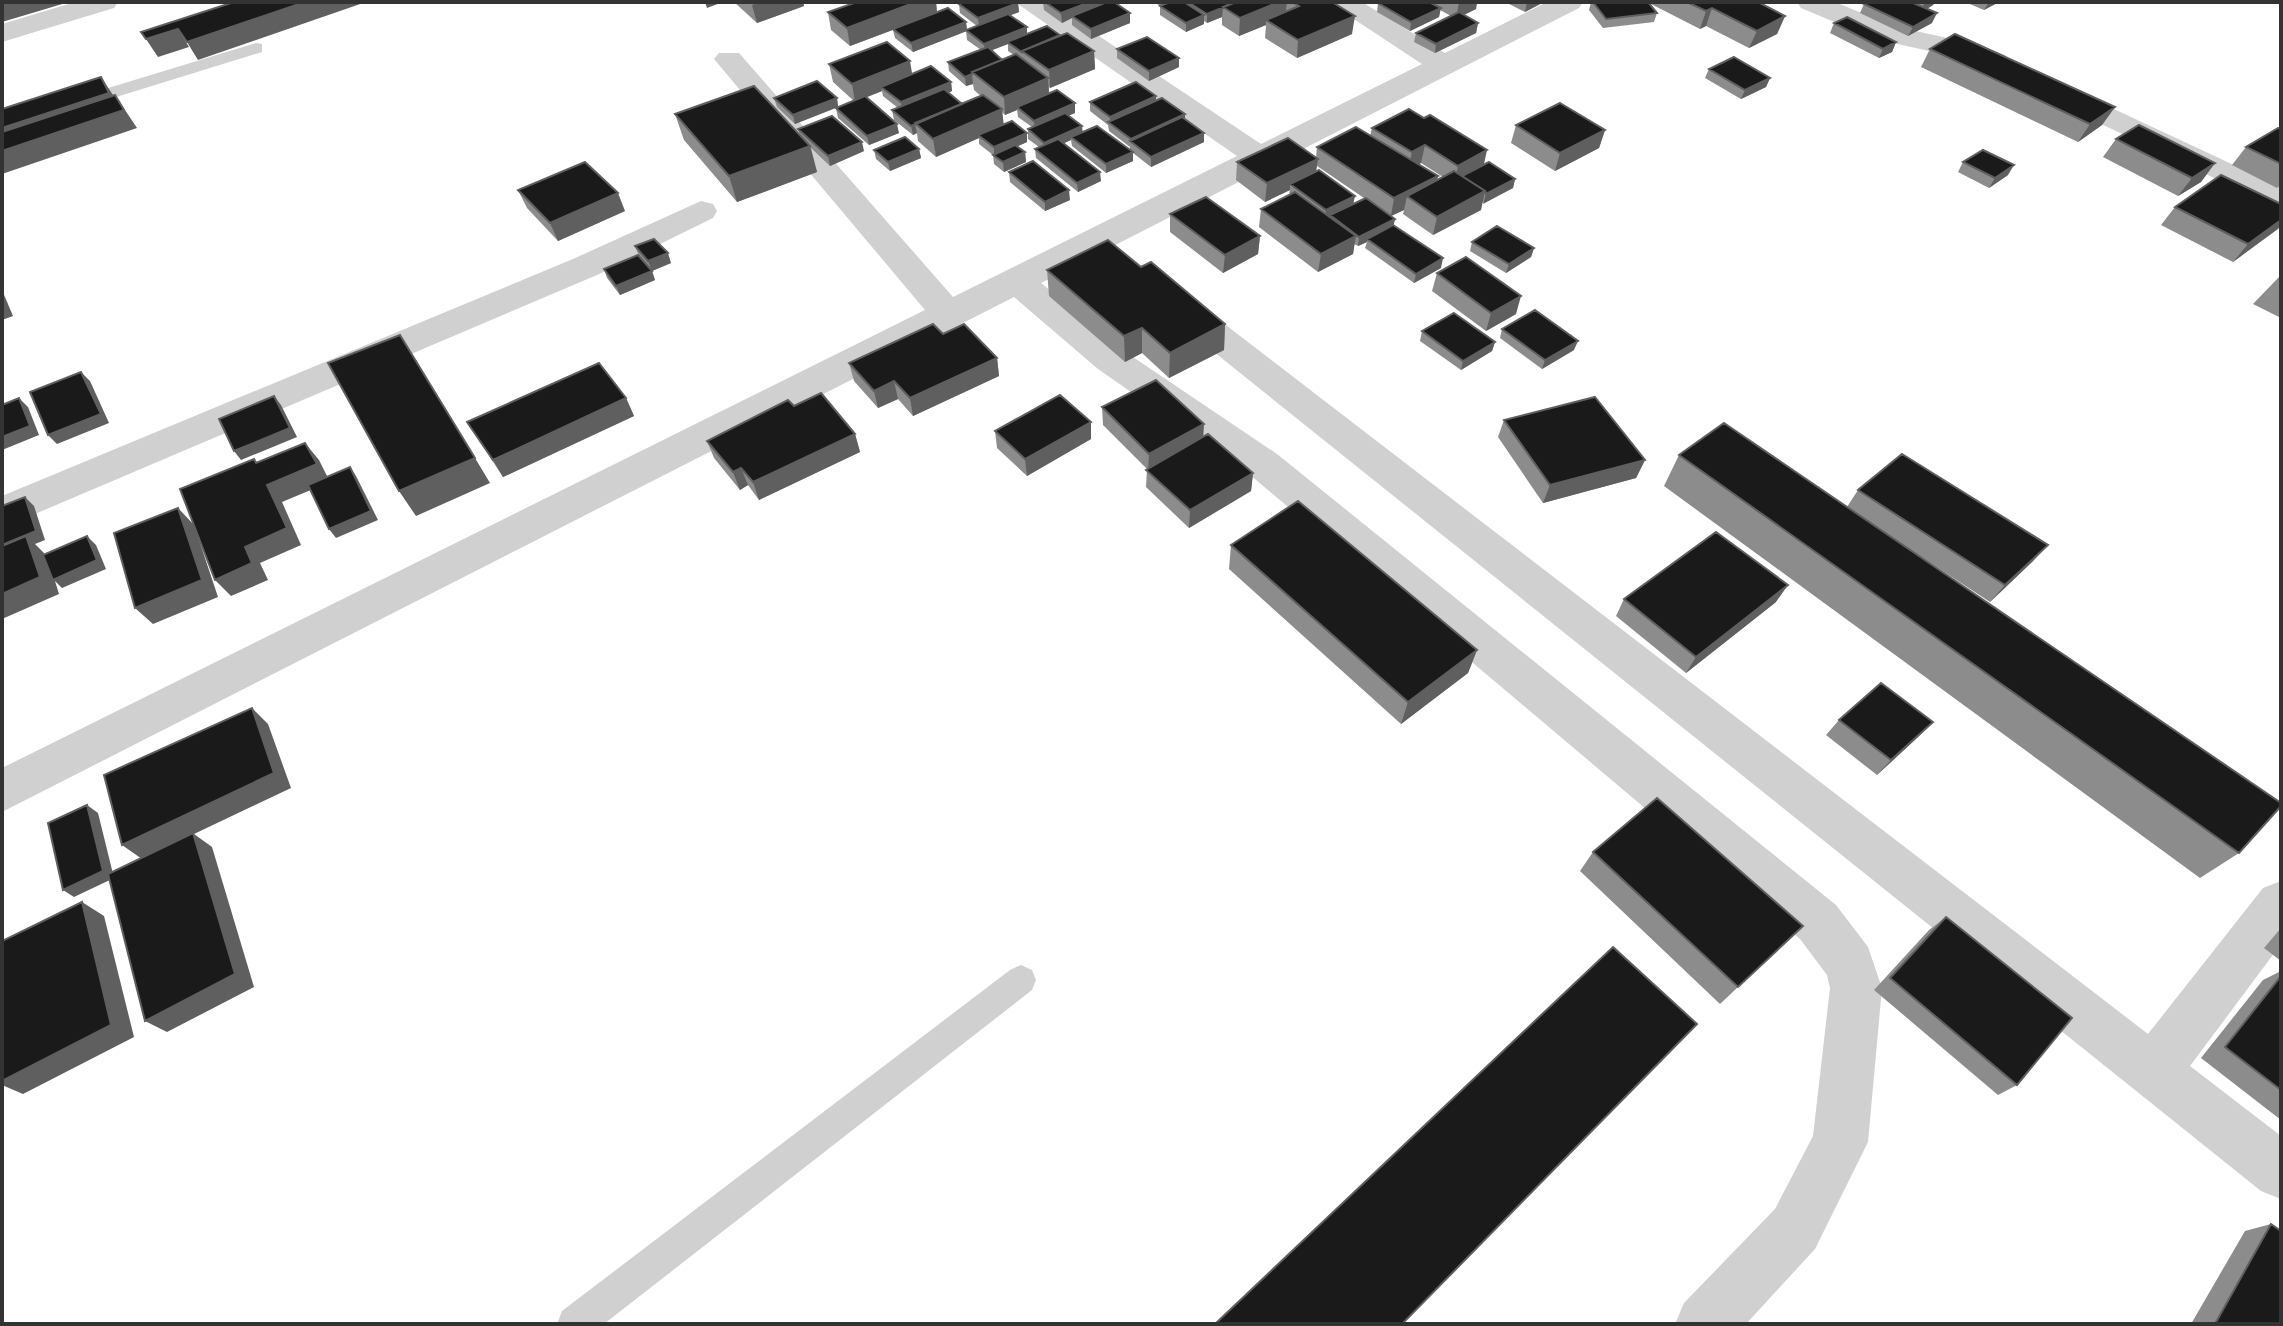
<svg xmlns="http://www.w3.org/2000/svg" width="2283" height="1326" font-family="Figtree,sans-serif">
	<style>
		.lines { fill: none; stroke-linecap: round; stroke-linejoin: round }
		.lane { fill: #d0d0d0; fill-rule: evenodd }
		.street { fill: #d0d0d0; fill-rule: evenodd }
		.wall { fill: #8c8c8c; fill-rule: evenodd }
		.shaded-wall { fill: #5f5f5f }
		.building { fill: #1a1a1a; stroke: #5f5f5f; stroke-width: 2 }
	</style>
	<rect width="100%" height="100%" fill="#fff"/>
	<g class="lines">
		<path class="lane" d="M256,43L262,44V52L84,107L78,108L69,103L72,99Z
			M1021,965L1032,970L1036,980L1032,990L604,1324H557L562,1311L1010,970Z"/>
		<path class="street" d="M75,2H118L114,8L2,42V24Z
			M1015,2H1048L1261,144L1422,64L1328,2H1362L1445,53L1547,2H1583L1579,8L1041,283L1124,351L1277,454L1836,905L1868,947L1882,988L1868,1142L1815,1249L1746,1324H1675L1684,1303L1775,1209L1813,1136L1830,988L1827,975L1800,939L1249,474L1098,369L1014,297L2,812V768L925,310L719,65L714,59L719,53H739L953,297L1237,156Z
			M1797,2H1835L1893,26L1979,45L2005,55L2010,61L2005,67L1995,70L1961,58L1875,39L1801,8Z
			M2056,82L2281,187V210L2045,97L2041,91L2045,85Z
			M701,201L713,204L717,211L713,218L597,275L2,528V496L573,259Z
			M1176,292L1188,296L2148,1034L2263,888L2281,881V944L2190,1066L2281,1136V1199L2261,1191L1164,312L1158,304L1164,296Z"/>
	</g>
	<path class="wall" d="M734,2H803L804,6L757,23Z
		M846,2H936L937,12L966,22L967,30L977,26L960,13L959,4L1018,3L1019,12L1010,15L1027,27V34L1060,35L1094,51L1095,69L1050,88L1049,87V94L1075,103V113L1069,115L1083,132L1130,150V147L1109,131L1108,125L1090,111V102L1156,96V100L1185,114V119L1204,133V142L1151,167L1133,153V161L1106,173L1072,146L1071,140L1064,143L1101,181L1078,192L1036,158L1035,149L1039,147L1028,139V129L1032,127L1018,117L1017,110L1005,115L1002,112L1003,125L1027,133V142L1018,146L1025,152L1026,162L1004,172L994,164L993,155L979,144V138L936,157L918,141L917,133L913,135L894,120L892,110L898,108L883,96L882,91L866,97L899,133L869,145L838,118L836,108L854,101L833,82L829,64L912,74L951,82L952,91L948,93L962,104L981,96L974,90L973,84L966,86L949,71L948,62L981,50L967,40L966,31L913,52L895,38L893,30L850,46L831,30L828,12L850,4ZM1008,44V51L1014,55L1003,60L991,50Z
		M1043,2H1106L1130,23L1091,39L1072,25V18L1062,23L1044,10Z
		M1154,2H1332L1352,34L1297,58L1265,38L1266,25L1239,36L1222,25V17L1207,23L1204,21V24L1186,32L1160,15V6Z
		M1380,2H1477L1476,9L1463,15L1478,23L1476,33L1435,53L1414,42L1416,33L1451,16L1440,10L1439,17L1410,31L1377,12L1378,3Z
		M1505,2H1544L1525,12Z
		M1591,2H1758L1785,16L1777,34L1749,48L1706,26L1700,29L1649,3L1657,13L1654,22L1603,28L1589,10Z
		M1868,2H1935L1933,5L1927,9L1932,23L1908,36L1860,13L1864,4Z
		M1965,2H1999L1984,10Z
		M1834,23L1896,42L1892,52L1879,58L1830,33Z
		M1117,49L1179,67L1149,81L1117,58Z
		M1930,49L2115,107L2102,125L2078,142L1921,67Z
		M1709,69L1770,78L1766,87L1741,99L1705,78Z
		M774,98H837L838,107L795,124L777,107Z
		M675,114L800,135L798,129L864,151L830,166L811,148L817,172L737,202L684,140Z
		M1516,125L1605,130L1599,148L1555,171L1511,143Z
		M1372,128L1484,165L1515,179L1513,188L1482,203L1481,210L1433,235L1403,214L1404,210L1391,216L1395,219L1393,225L1441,268L1414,283L1365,248L1367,242L1358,246L1354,244L1353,254L1318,272L1259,227L1261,209L1291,194L1289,193L1290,190L1265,202L1236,180L1237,162L1316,158L1317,147L1370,136ZM1421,163L1443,177L1437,180L1438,176L1418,165ZM1317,166L1364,198L1354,203L1316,171Z
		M2281,129V185L2277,188L2232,165L2246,147Z
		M2116,139L2215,163L2201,182L2178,196L2103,157Z
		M919,149L921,158L890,171L876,159L874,150Z
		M1963,162L2008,175L1989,188L1958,172Z
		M1009,172L1070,200L1045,211L1010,182Z
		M518,190L625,211L558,241L527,208Z
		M2281,204V225L2233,262L2161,225L2175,207Z
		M1170,214L1260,236L1258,254L1223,273L1170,232Z
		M1472,242L1534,248L1531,257L1506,273L1470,251Z
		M635,246L671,263L652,271L639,256Z
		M1141,267L1225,324L1224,350L1169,378L1142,353L1125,362L1049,296L1047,270Z
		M604,269L652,271L655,280L620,295L607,278Z
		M1437,273L1516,314L1486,331L1432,291Z
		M2281,275V318L2253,304Z
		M1502,329L1574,350L1542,369L1500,338Z
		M1422,331L1495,342L1492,351L1461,370L1420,341Z
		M943,334L997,358L999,376L913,416L898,399L878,408L854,381L849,363Z
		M626,398L634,416L503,477L467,422Z
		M794,406L855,434L860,452L759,500L748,485L740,490L714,458L707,441Z
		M1102,407L1203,437L1253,473L1251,491L1189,528L1146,487L1147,469L1103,425Z
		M1504,420L1645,460L1636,478L1543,503L1498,437Z
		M995,431L1091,439L1027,476L997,448Z
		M1679,455L1847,507L1858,490L2048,545L2032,562L1990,602L1894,539L2239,853L2200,878L1664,486Z
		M1231,545L1477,650L1468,673L1401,724L1229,569Z
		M1624,599L1776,602L1686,673L1616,616Z
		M1839,720L1918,737L1877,775L1826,735Z
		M1593,852L1803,926L1720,1004L1580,871Z
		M1946,917L2017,1085L1998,1095L1874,990L1929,930Z
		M2281,928V961L2264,948Z
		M2281,971V1120L2201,1058L2263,980Z
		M2271,1224L2281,1324H2191L2245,1231Z"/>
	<path class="shaded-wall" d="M2,2H69L2,22Z
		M305,2H366L198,60L187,42Z
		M705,2H723L707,8Z
		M761,2H803L804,6L757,23L752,5Z
		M916,2H936L937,13L850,46L847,28Z
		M1090,2H1106L1072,16V18L1062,23L1061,13Z
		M1279,2H1287L1285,16L1266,20V25L1239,36L1240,18Z
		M1459,2H1477L1476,9L1456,19Z
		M1527,2H1544L1525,12Z
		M1928,2H1935L1933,5L1920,13L1924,4Z
		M1989,2H1999L1984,10Z
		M1018,3L1019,12L979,27L978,18Z
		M1223,8L1222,17L1207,23V14Z
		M1441,8L1439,17L1410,31L1411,22Z
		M1712,8L1706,26L1700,29L1706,11Z
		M1130,13V23L1091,39V29Z
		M1937,13L1932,23L1908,36L1913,27Z
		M1204,15V24L1186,32V23Z
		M1355,16L1352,34L1297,58L1298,40Z
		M1785,16L1777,34L1749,48L1757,31Z
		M966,22L967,31L913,52L911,43Z
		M1478,23L1476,33L1435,53L1436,44Z
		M1027,27V36L1007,42L1008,44L985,53L984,44Z
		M178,29L189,47L158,57L146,39Z
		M1896,42L1892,52L1879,58L1883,49Z
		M1094,51L1095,69L1050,88L1049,70Z
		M1179,58V67L1149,81V71Z
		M910,61L913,79L881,87L882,91L855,102L852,84Z
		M972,74L973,84L966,86L965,77Z
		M101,77L113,95H115L137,128L2,174V128Z
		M1048,78L1049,96L1017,107V110L1005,115L1004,97Z
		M1770,78L1766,87L1741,99L1745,90Z
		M951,82L952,91L902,112L901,102Z
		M1156,96V106L1110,123V117Z
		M837,98L838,107L795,124L793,115Z
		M1075,103V113L1035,130L1034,121Z
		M2115,107L2102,125L2078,142L2090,124Z
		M1002,109L1004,127L978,135L979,138L936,157L933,139Z
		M1185,114V123L1131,142V139Z
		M897,124L899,133L869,145L867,136Z
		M915,124L917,133L913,135L911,126Z
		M1082,126L1083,135L1071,137V140L1045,152L1044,143Z
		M1605,130L1599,148L1555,171L1560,153Z
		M1027,133V142L994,157V147Z
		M1204,133V142L1151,167V157Z
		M862,142L864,151L830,166L828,156Z
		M1425,145L1421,163L1408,170L1412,152Z
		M810,146L817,172L737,202L729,176Z
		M919,149L921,158L890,171L888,162Z
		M1487,150L1483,169L1454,184L1458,166Z
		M1025,152L1026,162L1004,172L1003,162Z
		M1133,152V161L1106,173V164Z
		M1318,159L1315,177L1290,184V190L1265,202L1267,183Z
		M2215,163L2201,182L2178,196L2192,178Z
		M2014,165L2008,175L1989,188L1995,178Z
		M1100,172L1101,181L1078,192L1077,183Z
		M1438,176L1434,195L1407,196L1404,210L1391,216L1394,198Z
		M1515,179L1513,188L1483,204L1486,194Z
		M1069,190L1070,200L1045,211V202Z
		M1485,191L1481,210L1433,235L1437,217Z
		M618,193L625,211L558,241L550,223Z
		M1355,196L1353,205L1330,215V217L1325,219L1326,210Z
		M1395,219L1393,228L1367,239V242L1358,246L1359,237Z
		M2281,220V225L2278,229L2233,262L2248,244Z
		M1260,236L1258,254L1223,273L1225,255Z
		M1356,236L1353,254L1318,272L1321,254Z
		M1534,248L1531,257L1506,273L1509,264Z
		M668,253L671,263L652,271L648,261Z
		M1443,258L1441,268L1414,283L1416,274Z
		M652,271L655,280L620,295L616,286Z
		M2,290L13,316L2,320Z
		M1521,296L1516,314L1486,331L1491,313Z
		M1225,324L1224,350L1169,378L1170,353Z
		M1142,328V353L1125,362L1124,336Z
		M1578,341L1574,350L1542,369L1545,360Z
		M1495,342L1492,351L1461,370L1463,361Z
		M997,358L999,376L913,416L910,398Z
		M81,372L90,381L109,423L57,444L48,435Z
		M894,381L898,399L878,408L874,391Z
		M274,396L281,405L297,437L241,460L234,451Z
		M19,398L28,407L39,435L2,450V437Z
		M626,398L634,416L503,477L493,460Z
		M1091,422V439L1027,476L1025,459Z
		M1204,424L1203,442L1148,471L1149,454Z
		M855,434L860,452L759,500L753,482Z
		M305,443L319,460L330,482L282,502L301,545L260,563L268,580L231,596L215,580L267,485Z
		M475,458L490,483L416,516L399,491Z
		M1645,460L1636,478L1543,503L1550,485Z
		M350,467L356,476L378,520L336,538L329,529Z
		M741,468L748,485L740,490L733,472Z
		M1253,473L1251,491L1189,528L1190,510Z
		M25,497L34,506L45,540L35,544L44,553L54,579L87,536L96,545L106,569L62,588L55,581L59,594L2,619V545Z
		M178,508L194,525L218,597L153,624L135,608Z
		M2048,545L2032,562L1990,602L2005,585Z
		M1788,585L1776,602L1686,673L1696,657Z
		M1477,650L1468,673L1401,724L1408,702Z
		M252,708L268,724L291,788L194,834L212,847L254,987L167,1032L145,1021L142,859L122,845Z
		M1933,722L1918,737L1877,775L1891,760Z
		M87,805L98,813L114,878L74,897L63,890Z
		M82,902L104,916L134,1037L23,1094L2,1085V1081Z"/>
	<path class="building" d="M234,2H305L187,42L178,29L146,39L141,32Z
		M857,2H916L847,28L828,12Z
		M964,2H1016L1018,3L978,18L959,4Z
		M1045,2H1090L1061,13Z
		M1107,2H1114L1130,13L1091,29L1072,16Z
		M1170,2H1184L1204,15L1186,23L1160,6Z
		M1188,2H1233L1234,3L1207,14Z
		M1235,2H1279L1240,18L1223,7Z
		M1292,2H1332L1355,16L1298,40L1266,20L1299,6Z
		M1380,2H1429L1441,8L1411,22L1378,3Z
		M1593,2H1648L1657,13L1606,19Z
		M1687,2H1758L1785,16L1757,31L1712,8L1706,11Z
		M1868,2H1911L1937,13L1913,27L1864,4Z
		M948,8L966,22L911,43L893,29Z
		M1459,12L1478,23L1436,44L1416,33Z
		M1008,14L1027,27L984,44L966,30Z
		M1847,17L1896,42L1883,49L1834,23Z
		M1047,26L1060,35L1022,51L1023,53L1007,42Z
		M1067,33L1094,51L1049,70L1022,51Z
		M1955,34L2115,107L2090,124L1930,49Z
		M1147,37L1179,58L1149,71L1117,49Z
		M887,42L910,61L852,84L829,64Z
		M988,47L1002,60L972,72V74L965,77L948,62Z
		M1016,54L1048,78L1004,97L972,72Z
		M1734,57L1770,78L1745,90L1709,69Z
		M931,66L951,82L901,102L881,87Z
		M101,77L109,93L2,128V109Z
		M817,81L837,98L793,115L774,98Z
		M1136,82L1156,96L1110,117L1090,102Z
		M754,86L810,146L729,176L675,114Z
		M944,89L962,104L911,126L892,110Z
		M1057,90L1075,103L1034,121L1017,107Z
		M115,95L124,110L2,151V132Z
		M983,95L1002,109L933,139L915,123Z
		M865,96L897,124L867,136L836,108Z
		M1162,98L1185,114L1131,139L1108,122Z
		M1560,103L1605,130L1560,153L1516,125Z
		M1409,109L1424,118L1430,115L1487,150L1458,166L1425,145L1412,152L1372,128Z
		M1065,113L1082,126L1044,143L1028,129Z
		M832,116L862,142L828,156L798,129Z
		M1182,117L1204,133L1151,157L1130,141Z
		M1012,121L1027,133L994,147L978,135Z
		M2139,125L2215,163L2192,178L2116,139Z
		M1097,126L1133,152L1106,164L1071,137Z
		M1356,127L1438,176L1394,198L1317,147Z
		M2278,128L2281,129V164L2246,147Z
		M905,137L919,149L888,162L874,150Z
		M1288,138L1318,159L1267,183L1237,162Z
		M1058,139L1100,172L1077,183L1035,149Z
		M1015,145L1025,152L1003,162L993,155Z
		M1983,150L2014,165L1995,178L1963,162Z
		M1033,161L1069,190L1045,202L1009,172Z
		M585,162L618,193L550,223L518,190Z
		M1489,162L1515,179L1486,194L1485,191L1462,176Z
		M1319,170L1355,196L1326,210L1290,184Z
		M1454,171L1485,191L1437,217L1407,196Z
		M2221,175L2281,204V220L2248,244L2175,207Z
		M1295,192L1356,236L1321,254L1261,209Z
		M1206,197L1260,236L1225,255L1170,214Z
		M1366,198L1395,219L1359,237L1330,215Z
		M1393,225L1443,258L1416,274L1367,239Z
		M1497,226L1534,248L1509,264L1472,242Z
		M654,239L668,253L648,261L635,246Z
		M1108,240L1141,267L1151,262L1225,324L1170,353L1142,328L1124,336L1047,270Z
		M638,255L652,271L616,286L604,269Z
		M1466,257L1521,296L1491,313L1437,273Z
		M1535,310L1578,341L1545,360L1502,329Z
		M1454,313L1495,342L1463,361L1422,331Z
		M933,324L943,334L964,324L997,358L910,398L894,381L874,391L849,363Z
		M400,335L475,458L399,491L328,363Z
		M599,363L626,398L493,460L467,422Z
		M81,372L101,414L48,435L30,392Z
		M1156,380L1204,424L1149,454L1102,407Z
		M821,393L855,434L753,482L741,468L733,472L707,441L788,400L794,406Z
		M1060,395L1091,422L1025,459L995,431Z
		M274,396L290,428L234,451L219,419Z
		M1595,397L1645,460L1550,485L1504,420Z
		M19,398L30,426L2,437V405Z
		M1724,423L2281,803V806L2239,853L1679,455Z
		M1208,434L1253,473L1190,510L1146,470Z
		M305,443L317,464L267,485L287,528L245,547L252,563L215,580L180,489L254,459L256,463Z
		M1902,454L2048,545L2005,585L1858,490Z
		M350,467L371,511L329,529L308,485Z
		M25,497L36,531L2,545V506Z
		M1298,501L1477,650L1408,702L1231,545Z
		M178,508L202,580L135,608L114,533Z
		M1716,532L1788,585L1696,657L1624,599Z
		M26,536L40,577L2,594V546Z
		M87,536L97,560L53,580L43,555Z
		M1881,683L1933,722L1891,760L1839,720Z
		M252,708L274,773L122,845L104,775Z
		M1657,798L1803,926L1738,987L1593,852Z
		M87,805L103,871L63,890L48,823Z
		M193,833L235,974L145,1021L108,874Z
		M82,902L111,1025L2,1081V941Z
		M1946,917L2072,1018L2017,1085L1890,978Z
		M1613,947L1697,1024L1402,1324H1215Z
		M2281,976V1090L2225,1047Z
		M2271,1224L2281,1231V1324H2215Z"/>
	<rect width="2283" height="1326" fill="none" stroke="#333333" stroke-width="8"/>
</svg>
